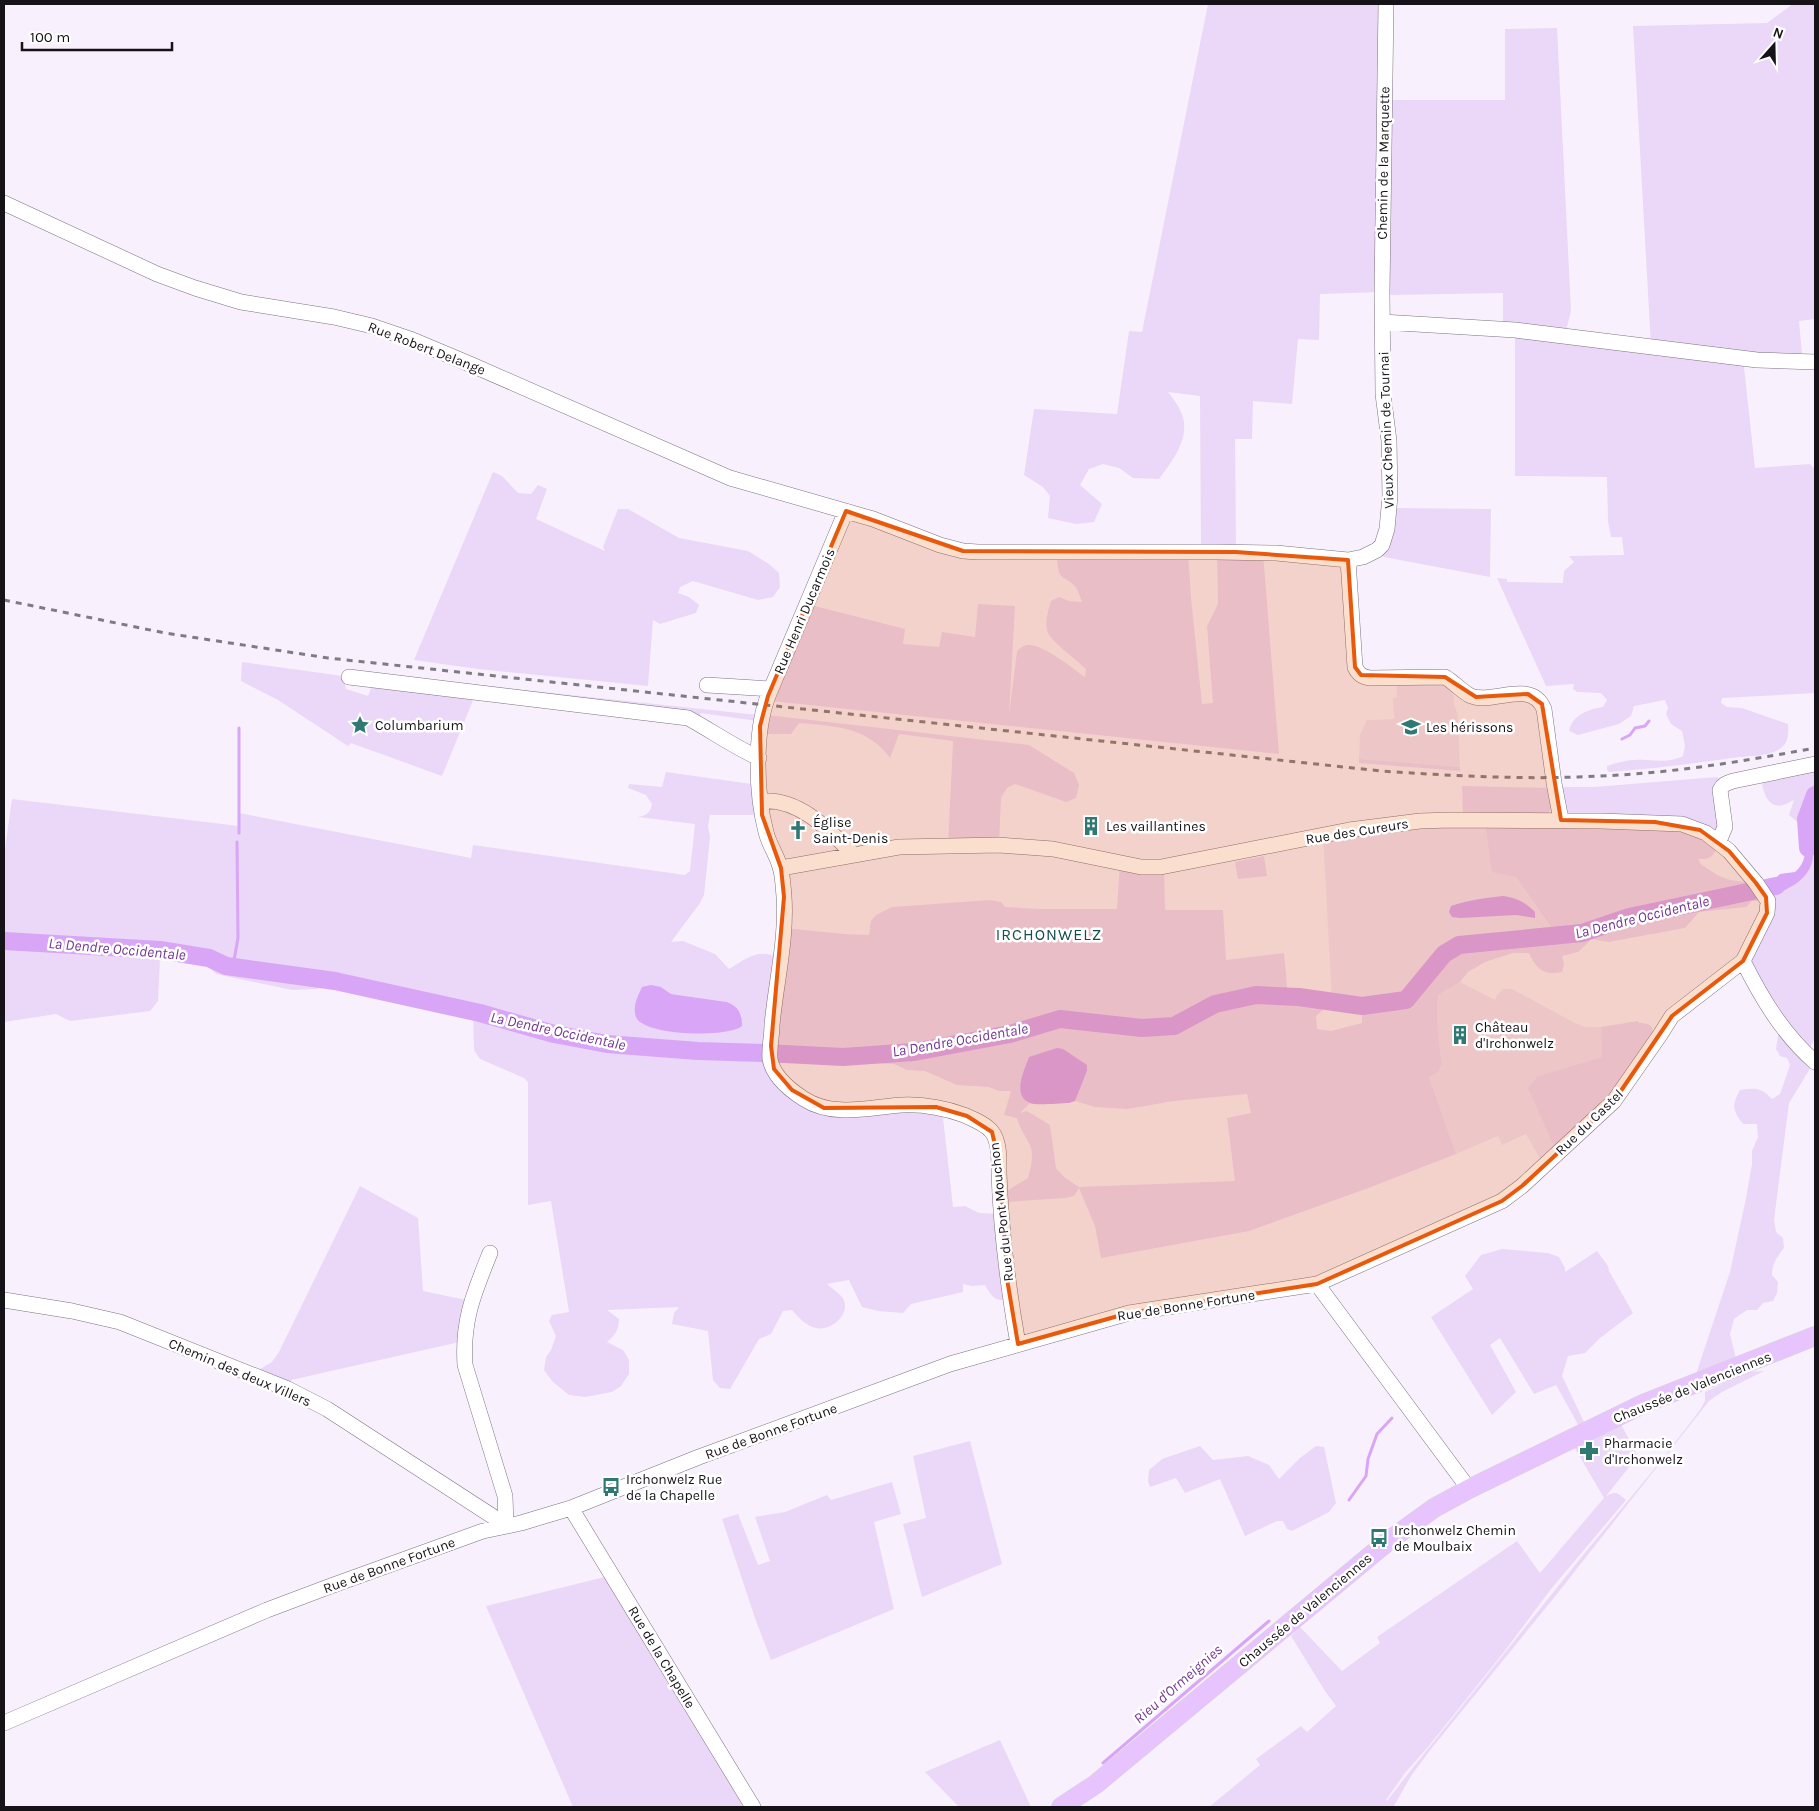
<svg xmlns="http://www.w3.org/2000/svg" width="1819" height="1811" font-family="Karla,sans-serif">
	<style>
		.built { fill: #efe2f7 }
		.green { fill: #ebd7f7; fill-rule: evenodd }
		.water { fill: #d8a5f7 }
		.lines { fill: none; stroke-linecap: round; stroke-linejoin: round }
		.stream { stroke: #d8a5f7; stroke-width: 3 }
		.river { stroke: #d8a5f7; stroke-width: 18 }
		.minor-casing { stroke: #7b7380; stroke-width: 16 }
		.major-casing { stroke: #d5d5d5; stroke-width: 20 }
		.minor { stroke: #fff; stroke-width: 15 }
		.major { stroke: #e7c4fd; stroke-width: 19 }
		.rail { stroke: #807b83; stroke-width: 3; stroke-dasharray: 6 6; stroke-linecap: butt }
		.marked { fill: #e8590c; fill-opacity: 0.2; stroke: #e8590c; stroke-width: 4; stroke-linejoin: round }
		.labels { text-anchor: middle; stroke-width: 5; stroke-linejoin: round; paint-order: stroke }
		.street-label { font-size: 14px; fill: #161318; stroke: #fff }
		.poi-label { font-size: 14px; fill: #161318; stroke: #fff; text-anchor: start }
		.water-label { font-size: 15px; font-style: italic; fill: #733593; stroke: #fff }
		.quarter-label { font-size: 16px; letter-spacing: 1px; fill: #124f4c; stroke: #fff }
	</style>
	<rect width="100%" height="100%" fill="#f8f1fd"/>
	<path class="built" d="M1437,677L1453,687L1454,704L1458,715L1460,767L1359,759L1360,735L1367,720L1394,719L1393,698L1397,697L1396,678Z
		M1485,820L1516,877L1556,936L1459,945L1444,954L1406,1000L1362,1006L1332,1002L1323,835Z
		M1460,982L1495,1000L1497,995L1503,989H1512L1575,1023L1585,1027H1601L1602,1057L1538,1076L1554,1146L1540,1159L1526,1134L1502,1145L1498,1136L1456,1154L1429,1077L1437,1073L1442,1065L1438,1044L1437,1016L1438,995Z"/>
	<path class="green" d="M1208,4H1386L1384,100H1505V29L1557,28L1571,311L1565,335L1651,346L1633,26L1767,23L1793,4H1815V319L1799,321L1802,354L1743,358L1755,468L1810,464L1815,469V693L1722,698L1721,703L1727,707L1742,708L1788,724C1789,735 1788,745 1778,750C1767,756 1751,756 1740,757C1696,763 1653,769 1609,772L1607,770V766C1616,763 1626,760 1635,760C1651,759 1668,764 1683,756L1685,746L1682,731L1671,724L1666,714L1668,708L1665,700L1634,706L1631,716L1619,724L1578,735L1569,731C1572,715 1589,709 1603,707L1607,700L1601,693L1577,692L1573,689L1574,684L1546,686L1497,578L1507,579V582L1563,583L1564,571L1574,562L1569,556L1624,555L1622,537H1611L1608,521L1607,477L1515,476V330L1503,329V293L1390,295H1382L1381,292L1320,294L1319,340L1298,339L1292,404L1253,401L1252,439H1235L1236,552L1263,553L1279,754L771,701L807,604L905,629L903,644L939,647L942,632L975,637L978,604L1015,606L1009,715L1017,651C1020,648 1023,646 1027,645C1043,643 1073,669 1085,677L1086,669C1078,661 1051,641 1048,633C1044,623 1048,611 1051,601L1059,597L1069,601L1082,602C1080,597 1078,590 1075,586C1062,574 1059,581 1057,560L1063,552H1188L1191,598L1202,704L1213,703L1207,626L1218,604L1217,552H1201L1200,396L1168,392C1173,398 1178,405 1181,412C1192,436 1173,460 1159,479L1133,478L1119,468L1103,464L1089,469L1080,485L1102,504L1094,522L1076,524L1048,518L1050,496L1043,487L1024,475L1034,409L1117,414L1129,331L1142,332Z
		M493,472L502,476L518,493L531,494L538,485L547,489L536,519L605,551L603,547L618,509H628L679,538L748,551L769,564L779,573L780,587L773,597L758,600L693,581L680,587L678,593L689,597L699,605L696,613L660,624L653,620L648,686L478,669L414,660Z
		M1390,508L1491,509L1490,577L1384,557L1377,550Z
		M242,662L343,676L346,689L368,696L373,684L474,698L442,776L351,743L348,746L278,700L241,681Z
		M451,682L758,715L757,721L701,713L699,720Z
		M767,715L1029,745L1074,773L1079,785L1076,798L1066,802L1015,784L1007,788L1001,798L999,845L948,846L953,741L899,734L890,758C868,727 835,726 799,723L791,734H767Z
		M1359,759L1460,767V771L1359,763Z
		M1815,767V1038L1807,1054L1815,1062V1072L1811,1067L1789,1103L1774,1220L1776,1232L1783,1238L1784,1248C1777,1257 1772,1263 1772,1275L1778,1282L1777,1293L1773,1301L1763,1303L1757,1310H1747L1734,1319L1730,1334L1738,1367L1696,1374L1730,1272L1746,1198L1752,1164V1151L1758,1137L1757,1124H1743C1732,1110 1732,1105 1740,1090C1756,1088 1760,1087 1772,1099L1780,1094L1790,1065L1787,1058L1780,1056L1776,1049L1780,1024L1749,962L1767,913L1759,901H1752L1746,907L1699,912L1685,928L1608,942L1592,939L1578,952L1562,956L1564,964L1562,972C1544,976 1536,969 1529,953H1513L1485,962L1468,972L1460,982L1438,995C1436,1019 1438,1041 1442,1065L1437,1073L1429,1077L1456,1154L1371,1187L1249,1231L1101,1258L1095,1226L1079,1188L1074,1196L1065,1198L1006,1202L1005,1192L1028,1178C1031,1168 1034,1154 1030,1145C1025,1135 1020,1129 1017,1118L1004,1115L1011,1091H999L989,1087L957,1085L925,1071L907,1070L894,1064L870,1063L861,1055L843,1057L771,1053L770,1059L814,1105L942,1109L953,1207L965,1206L979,1213L1001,1214L1007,1300C994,1301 991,1296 985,1285L972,1286L963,1284V1292L911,1304L903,1313L878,1311L862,1307L849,1280L827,1284C831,1288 838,1292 842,1297C853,1312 832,1332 816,1328C806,1326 798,1317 792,1310L783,1311L771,1334L759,1339L730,1389L720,1388L713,1380L708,1331L672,1324L674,1313L679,1307L607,1310L619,1319C619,1330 615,1335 607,1342L623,1350L629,1360V1374L621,1386L612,1392L585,1397L569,1395L552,1381L544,1370L546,1357L551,1350L556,1336L549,1321L552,1315L569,1312L551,1201L528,1205V1082L524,1078L480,1059L474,1050L473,1012L335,981L317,989L292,990L216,974L209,967L160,959L158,1001L150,1011L70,1021L56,1014L4,1022V856L12,799L239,826V813L471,858L473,845L685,875L690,871L695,824L638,817C647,815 650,813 652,804L646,795L628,788L629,784L662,787L666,772L759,785L762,815H710L708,826L710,837L704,895L700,903L671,942L683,941L715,954L729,969C747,958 760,947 780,959L783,928L844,934L869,935L871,921L876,915L892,907L990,900L1001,902L1005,907L1039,909H1117L1120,863L1164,866L1165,910H1223L1226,960L1284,953L1288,997L1332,1002L1316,1016L1317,1029L1331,1031L1362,1023V1006L1406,1000L1444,954L1459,945L1556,935L1516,877L1492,872L1485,821L1463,820L1462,786L1554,788L1553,807L1547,815L1571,816L1566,811L1559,787H1594L1717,777L1726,783C1724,800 1723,845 1712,856C1707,860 1703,859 1698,859L1701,864L1717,875L1730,880L1746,882L1767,897L1809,867L1813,856L1806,826H1802L1789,815L1794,800C1791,801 1787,804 1783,805C1769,809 1763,793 1762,782ZM661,987L671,994L727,1002C735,1006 739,1008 742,1017L641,1024ZM1087,1071L1075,1101L1095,1107L1127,1109L1174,1101L1247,1094L1251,1113L1227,1118L1235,1181L1079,1187L1064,1177L1056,1168L1050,1125L1027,1111L1020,1113L1030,1103L1024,1098Z
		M1264,856L1267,876L1238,879L1235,862Z
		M1638,1021L1639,1023C1650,1023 1655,1026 1652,1037L1612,1091L1554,1146L1528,1088L1538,1076L1602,1057L1601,1027Z
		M360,1186L418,1218L423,1291L471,1301L464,1341L291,1380L288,1389L252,1374L272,1362L279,1352Z
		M1502,1249L1548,1253L1559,1257L1565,1268V1272L1597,1251L1608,1266L1609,1271L1633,1313L1600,1338L1585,1353L1568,1356L1562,1376L1586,1426L1580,1428L1556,1385L1534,1394L1500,1338L1490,1345L1516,1392L1492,1415L1431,1317L1473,1289L1465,1276L1481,1255Z
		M1764,1371L1722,1392L1709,1401L1557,1594L1431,1749L1411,1776L1394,1806L1395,1807H1209L1260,1765L1256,1759L1301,1726L1307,1732L1336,1706L1325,1691L1291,1636L1300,1627L1342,1671L1380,1643L1377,1637L1517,1541L1540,1573L1604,1498L1570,1440L1617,1417L1638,1456L1606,1496C1616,1491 1617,1492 1626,1500L1551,1589L1504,1652L1428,1747L1405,1773L1386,1800L1389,1803L1387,1801L1407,1775L1579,1560L1660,1462L1700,1410L1705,1401V1392L1747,1372Z
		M970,1441L1002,1564L922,1597L903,1524L926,1518L913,1456Z
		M1200,1446L1213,1460L1248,1456L1269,1465L1279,1479L1300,1458L1316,1446L1324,1447L1336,1503L1329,1512L1292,1531L1287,1529L1283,1521H1277L1245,1536L1220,1479L1185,1493L1176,1478L1150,1487L1148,1481L1149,1470L1162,1459Z
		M892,1482L901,1514L874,1522L894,1609L771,1660L756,1621L722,1519L738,1514L758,1565L770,1561L755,1517L785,1512L827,1495L831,1500Z
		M613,1575L753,1807H573L486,1606Z
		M1000,1740L1031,1807H959L925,1772Z"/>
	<path class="water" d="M1802,826H1809C1810,835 1813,845 1813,854C1813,879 1787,891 1766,897L1759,887L1770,883L1780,874L1795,872C1809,861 1806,841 1802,826Z
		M1503,896C1517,898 1525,902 1535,912V918L1516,915L1460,918L1452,917L1449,912L1451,906C1468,900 1486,898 1503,896Z
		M651,985L661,987L671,994L727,1002C739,1007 742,1013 742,1026C728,1038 643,1036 636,1017C632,1007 638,996 642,987Z
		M1057,1048L1063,1049L1087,1065V1071L1075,1101L1069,1103C1060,1103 1037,1106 1030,1103C1011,1095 1025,1069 1029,1057Z"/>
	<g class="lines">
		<path class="stream" d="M1622,739L1630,735L1635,728L1645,726L1649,721
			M239,833V728
			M233,966L238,938L237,842
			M1349,1500L1366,1476L1368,1459L1377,1434L1392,1418
			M1103,1763L1269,1621"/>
		<path class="river" d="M1808,848L1806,819L1815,795
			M4,941L160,950L209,958L226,966L335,981L480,1013L554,1034L607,1044L698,1051L765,1053L843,1057L914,1052L1010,1034L1060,1019L1142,1028L1174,1026L1215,1004L1256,995L1299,997L1362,1006L1406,1000L1444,954L1459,945L1582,933L1629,917L1776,886"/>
		<g class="minor-casing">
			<path id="minor" d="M4,203L157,274L195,288L241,302L334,317L372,326L410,339L472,365L730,478L873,519L940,545L963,551L978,552H1217L1276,553L1348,560L1363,557L1377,550L1382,545L1387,529L1390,496L1389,441L1383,394L1382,292L1386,4
				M1382,322L1515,330L1757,360L1815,362
				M846,511L768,696C754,733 756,794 766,832C769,845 777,855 780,867C783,876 783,887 784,896C787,939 776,982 772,1025C772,1036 769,1048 770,1059C773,1076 790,1090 804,1099C834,1118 870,1107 902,1105C923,1104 944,1108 964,1115C973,1119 986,1124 992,1132C1000,1142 999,1161 999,1173C1001,1231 1008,1287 1018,1344
				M1348,560L1355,667C1358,674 1362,677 1370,678L1445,677C1454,682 1462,692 1471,696C1492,705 1531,678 1544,709L1554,783L1561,820
				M349,677L688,718C712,731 734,747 759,758
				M707,685L771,689
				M761,801C799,798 828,829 853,854
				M1719,841L1725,827L1720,790C1723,784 1727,783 1733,781L1815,764
				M781,868L899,847L999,845L1053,849L1141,867H1161L1349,830L1420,821L1450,820L1601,821L1682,824L1706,833L1729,851L1756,883L1768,901L1767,913L1743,961L1672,1016L1660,1035L1614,1101L1522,1186L1502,1201L1317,1284
				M1743,961C1762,999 1783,1034 1815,1062
				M490,1253C474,1293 462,1320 465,1365L505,1496L506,1525
				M4,1300L72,1311L120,1322L288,1389L327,1409L506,1525
				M571,1508L753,1807
				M4,1723L267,1610L328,1587L483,1531L521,1523L571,1508L699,1457L950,1364L1129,1313L1317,1284L1469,1489"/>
		</g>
		<g class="major-casing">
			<path id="major" d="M1061,1807L1096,1784L1387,1542L1434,1508L1469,1489L1643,1404L1815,1336"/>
		</g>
		<use href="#minor" class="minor"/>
		<use href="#major" class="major"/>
		<path class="rail" d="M4,600L165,633L328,658L1381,771C1455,776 1528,780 1601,776C1673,773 1745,761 1815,748"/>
	</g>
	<path class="marked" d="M846,511L963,551L1236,552L1348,560L1355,667L1361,675L1445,677L1476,697L1528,694L1542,704L1561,820L1655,822L1700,830L1729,851L1756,883L1766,897L1767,913L1743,961L1672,1016L1614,1101L1522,1186L1502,1201L1317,1284L1129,1313L1018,1344L1008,1285L999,1162L992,1132L967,1116L936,1107L824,1108L792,1090L774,1069L771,1046L784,897L781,868L762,815L760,726L768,696Z"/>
	<defs>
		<g id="sight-bare" transform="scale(1.5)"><path d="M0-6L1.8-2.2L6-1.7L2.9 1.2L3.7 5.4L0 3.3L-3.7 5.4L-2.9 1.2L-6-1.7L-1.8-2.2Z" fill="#2f7874" stroke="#fff" stroke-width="2.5" paint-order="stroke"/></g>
		<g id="school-bare" transform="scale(1.5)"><path d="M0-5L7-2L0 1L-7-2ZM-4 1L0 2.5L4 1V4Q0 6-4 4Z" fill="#2f7874" stroke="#fff" stroke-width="2.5" paint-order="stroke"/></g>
		<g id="building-bare" transform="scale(1.5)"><path d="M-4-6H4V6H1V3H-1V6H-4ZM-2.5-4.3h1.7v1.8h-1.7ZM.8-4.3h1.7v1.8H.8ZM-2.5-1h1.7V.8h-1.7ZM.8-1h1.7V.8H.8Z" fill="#2f7874" stroke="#fff" stroke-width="2.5" paint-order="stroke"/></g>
		<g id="church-bare" transform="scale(1.5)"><path d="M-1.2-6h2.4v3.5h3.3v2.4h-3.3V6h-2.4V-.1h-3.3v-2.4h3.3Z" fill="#2f7874" stroke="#fff" stroke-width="2.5" paint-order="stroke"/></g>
		<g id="pharmacy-bare" transform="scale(1.5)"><path d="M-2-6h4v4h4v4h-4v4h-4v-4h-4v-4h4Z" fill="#2f7874" stroke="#fff" stroke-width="2.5" paint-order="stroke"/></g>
		<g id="bus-bare" transform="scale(1.5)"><path d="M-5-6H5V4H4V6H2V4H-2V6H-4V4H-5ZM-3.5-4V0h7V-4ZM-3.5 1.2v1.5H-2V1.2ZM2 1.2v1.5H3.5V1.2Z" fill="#2f7874" stroke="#fff" stroke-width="2.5" paint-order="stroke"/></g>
	</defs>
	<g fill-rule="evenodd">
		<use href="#sight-bare" x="360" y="725"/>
		<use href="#school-bare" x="1411" y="727"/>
		<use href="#building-bare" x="1091" y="826"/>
		<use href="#church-bare" x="798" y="830"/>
		<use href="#building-bare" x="1460" y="1035"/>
		<use href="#pharmacy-bare" x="1589" y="1451"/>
		<use href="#bus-bare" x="611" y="1487"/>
		<use href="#bus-bare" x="1379" y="1538"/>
	</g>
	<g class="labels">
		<g class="street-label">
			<text transform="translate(1383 163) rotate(-89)" y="5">Chemin de la Marquette</text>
			<text transform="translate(427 348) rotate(21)" y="5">Rue Robert Delange</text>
			<text transform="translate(1386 430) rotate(-92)" y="5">Vieux Chemin de Tournai</text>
			<text transform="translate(804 611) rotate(-67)" y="5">Rue Henri Ducarmois</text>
			<text transform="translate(1357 831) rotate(-9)" y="5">Rue des Cureurs</text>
			<text transform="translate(1589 1122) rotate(-44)" y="5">Rue du Castel</text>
			<text transform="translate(1001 1212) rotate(-96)" y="5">Rue du Pont Mouchon</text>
			<text transform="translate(1186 1305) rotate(-9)" y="5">Rue de Bonne Fortune</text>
			<text transform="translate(240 1372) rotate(23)" y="5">Chemin des deux Villers</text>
			<text transform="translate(1692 1387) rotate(-22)" y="5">Chaussée de Valenciennes</text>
			<text transform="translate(771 1431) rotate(-20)" y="5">Rue de Bonne Fortune</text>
			<text transform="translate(389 1565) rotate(-20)" y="5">Rue de Bonne Fortune</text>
			<text transform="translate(1305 1610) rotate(-40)" y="5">Chaussée de Valenciennes</text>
			<text transform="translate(662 1657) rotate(59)" y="5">Rue de la Chapelle</text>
		</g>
		<g class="poi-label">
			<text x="375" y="730">Columbarium</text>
			<text x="1426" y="732">Les hérissons</text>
			<text x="813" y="827">Église<tspan x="813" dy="16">Saint-Denis</tspan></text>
			<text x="1106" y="831">Les vaillantines</text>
			<text x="1475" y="1032">Château<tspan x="1475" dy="16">d'Irchonwelz</tspan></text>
			<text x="1604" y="1448">Pharmacie<tspan x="1604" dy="16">d'Irchonwelz</tspan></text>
			<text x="626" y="1484">Irchonwelz Rue<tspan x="626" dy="16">de la Chapelle</tspan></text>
			<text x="1394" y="1535">Irchonwelz Chemin<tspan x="1394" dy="16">de Moulbaix</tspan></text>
		</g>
		<g class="water-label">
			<text transform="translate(1642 917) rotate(-14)" y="5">La Dendre Occidentale</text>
			<text transform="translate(117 949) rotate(5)" y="5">La Dendre Occidentale</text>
			<text transform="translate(558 1031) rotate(12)" y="5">La Dendre Occidentale</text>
			<text transform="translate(960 1040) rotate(-10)" y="5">La Dendre Occidentale</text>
			<text transform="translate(1178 1684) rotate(-41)" y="5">Rieu d'Ormeignies</text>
		</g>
		<g class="quarter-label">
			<text x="1049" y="940">IRCHONWELZ</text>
		</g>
	</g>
	<rect width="1819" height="1811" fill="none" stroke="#161318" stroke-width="10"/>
	<g transform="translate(1774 45) rotate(20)" stroke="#ffffff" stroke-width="4" paint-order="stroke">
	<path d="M0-4L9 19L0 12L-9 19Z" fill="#161318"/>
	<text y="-8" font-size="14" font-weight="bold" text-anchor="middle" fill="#161318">N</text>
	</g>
	<path d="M22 42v8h150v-8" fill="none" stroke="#161318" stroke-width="2.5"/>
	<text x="30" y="42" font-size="15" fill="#161318" stroke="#ffffff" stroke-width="4" paint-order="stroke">100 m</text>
</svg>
